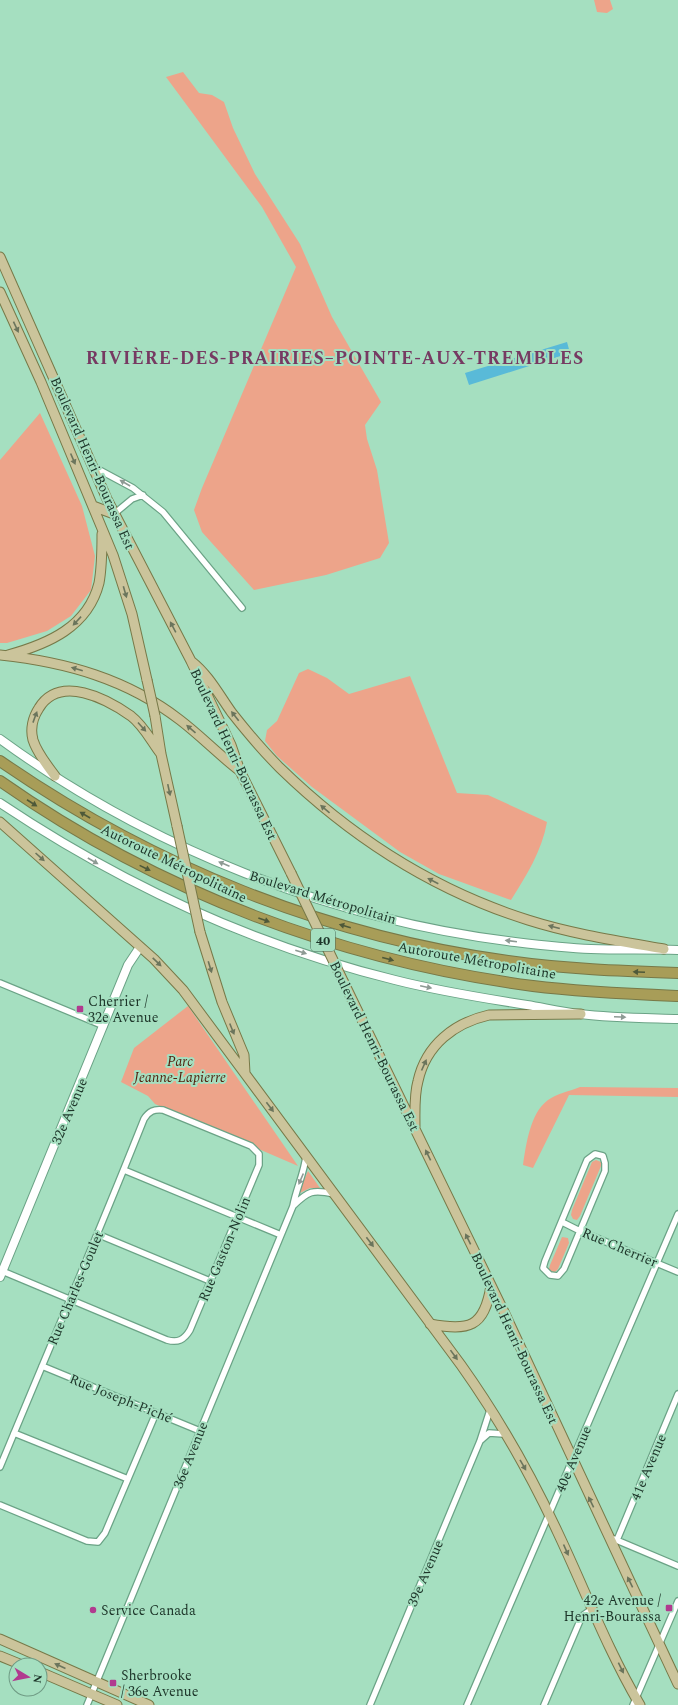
<svg xmlns="http://www.w3.org/2000/svg" width="678" height="1705" font-family="Spectral,serif">
	<style>
		.green { fill: #eda48a }
		.water { fill: #59bad8 }
		.lines { fill: none; stroke-linecap: round; stroke-linejoin: round }
		.street-casing { stroke: #6ba386; stroke-width: 8 }
		.secondary-casing { stroke: #6ba386; stroke-width: 10 }
		.primary-casing { stroke: #777948; stroke-width: 11 }
		.highway-casing { stroke: #777948; stroke-width: 12 }
		.street { stroke: #fff; stroke-width: 5.5 }
		.secondary { stroke: #fff; stroke-width: 8 }
		.primary { stroke: #cbc49b; stroke-width: 9 }
		.highway { stroke: #a89d58; stroke-width: 10 }
		.primary-bridge-casing { stroke: #777948; stroke-width: 11; stroke-linecap: butt }
		.primary-bridge { stroke: #cbc49b; stroke-width: 9 }
		.oneway { fill: #6b755c }
		.oneway2 { fill: #8e9a94 }
		.oneway3 { fill: #4e5939 }
		.poi-dot { fill: #b13a8f; stroke: #a5dfc0; stroke-width: 1.5 }
		.labels { text-anchor: middle; stroke-width: 4; stroke-linejoin: round; paint-order: stroke }
		.shield { fill: #a5dfc0; stroke: #466856; stroke-width: 1 }
		.shield-label { font-size: 13px; font-weight: bold; fill: #1d3529 }
		.street-label { font-size: 14px; fill: #1d3529; stroke: #a5dfc0 }
		.poi-label { font-size: 14px; fill: #1d3529; stroke: #a5dfc0; text-anchor: start }
		.park-label { font-size: 14px; font-style: italic; fill: #52220f; stroke: #a5dfc0 }
		.district-label { font-size: 18px; font-weight: bold; letter-spacing: 1px; fill: #763a62; stroke: #a5dfc0 }
	</style>
	<rect width="100%" height="100%" fill="#a5dfc0"/>
	<path class="green" d="M594,0H610L613,9L607,13L597,12Z
		M183,72L199,93L212,95L224,102L233,128L255,174L300,244L332,317L381,402L365,425L367,439L377,470L389,543L380,558L326,575L254,590L202,532L194,510L202,488L296,267L262,207L166,77Z
		M40,413L82,506L95,556L91,590L71,616L47,631L7,643H0V460Z
		M308,669L327,678L349,694L410,676L457,793L488,795L547,822C542,851 526,876 511,900L439,874L400,852L312,787L277,756L265,741L267,730L277,721L299,673Z
		M188,1006L298,1166L155,1104L148,1096L121,1082L134,1048Z
		M580,1087L678,1088V1097L569,1095L533,1168L523,1165C526,1145 530,1113 548,1100C556,1094 570,1091 580,1087Z
		M596,1160L601,1162V1166L580,1216L577,1220L573,1219L571,1215L572,1210L592,1162Z
		M308,1171L320,1188H310L300,1193L299,1191Z
		M562,1237L568,1238L569,1243L558,1269L555,1272H552L549,1269L550,1265Z"/>
	<path class="water" d="M567,342L570,353L469,385L465,373Z"/>
	<g class="lines">
		<g class="street-casing">
			<path id="street" d="M92,466L133,488L163,512L242,608
				M114,514L132,499L143,495
				M0,983L104,1026
				M595,1154L603,1156L605,1163V1171L564,1269L558,1276L550,1275L543,1268L545,1261L587,1160Z
				M124,1170L281,1235
				M293,1206C308,1191 313,1189 334,1194
				M562,1222L580,1231L678,1272
				M97,1234L210,1281
				M42,1366L200,1431
				M14,1433L128,1479
				M480,1441L489,1433L504,1434
				M0,1467C48,1351 98,1235 144,1119C149,1111 154,1109 163,1110L251,1146L259,1154V1165L190,1330C184,1340 178,1343 167,1340L2,1271
				M0,1505L87,1541L98,1542L105,1533L156,1413
				M614,1539L678,1566
				M617,1540L678,1394
				M87,1705L293,1206C296,1189 304,1174 306,1156
				M370,1705L480,1441L490,1410
				M467,1705L678,1214
				M544,1705L582,1616L592,1609
				M633,1705L678,1601"/>
		</g>
		<g class="secondary-casing">
			<path id="secondary" d="M0,739C149,848 332,920 515,942C540,945 566,948 591,949C620,950 649,949 678,950
				M0,803C121,884 253,945 395,980C438,991 482,998 527,1005C545,1008 562,1012 580,1014C612,1018 646,1018 678,1019
				M0,1277L128,965L140,947"/>
		</g>
		<g class="primary-casing">
			<path id="primary" d="M0,257L107,499L191,661L231,745L240,771L291,873
				M0,292L41,382L113,555L132,614L147,680
				M93,506L114,514
				M0,655C66,662 127,679 180,720C201,736 219,755 240,771
				M8,655C48,644 88,627 99,583C102,567 102,551 102,534
				M191,661C209,675 219,695 232,713C247,732 263,751 280,768C351,837 433,890 528,920C572,934 618,941 664,949
				M155,716L161,754L177,826
				M55,776C47,765 37,753 33,740C30,729 33,717 39,708C60,674 107,699 131,716C144,726 151,741 161,754
				M0,822L154,959L183,990L461,1365C498,1417 531,1475 558,1533C585,1590 608,1651 640,1705
				M200,932L222,1002L244,1055L245,1073
				M344,983L504,1312L678,1684
				M415,1127C415,1112 414,1095 418,1081C426,1045 454,1023 489,1015L581,1014
				M430,1324C469,1331 484,1328 491,1286
				M0,1639L149,1705
				M0,1656L22,1665
				M40,1672L117,1705"/>
		</g>
		<g class="highway-casing">
			<path id="highway" d="M0,761C152,866 325,936 508,961C564,969 621,971 678,973
				M0,781C158,892 342,961 533,986C581,992 630,994 678,996"/>
		</g>
		<use href="#street" class="street"/>
		<use href="#secondary" class="secondary"/>
		<use href="#primary" class="primary"/>
		<use href="#highway" class="highway"/>
		<g class="primary-bridge-casing">
			<path id="primary-bridge" d="M147,680L155,716
				M177,826L200,932
				M291,873L344,983"/>
		</g>
		<use href="#primary-bridge" class="primary-bridge"/>
	</g>
	<defs><path id="oneway-solid" d="M-6-.8H1V-3.2L6.5 0L1 3.2V.8H-6Z"/></defs>
	<g class="oneway">
		<use href="#oneway-solid" transform="translate(16 327) rotate(65)"/>
		<use href="#oneway-solid" transform="translate(73 459) rotate(67)"/>
		<use href="#oneway-solid" transform="translate(125 592) rotate(74)"/>
		<use href="#oneway-solid" transform="translate(77 621) rotate(133)"/>
		<use href="#oneway-solid" transform="translate(173 627) rotate(-118)"/>
		<use href="#oneway-solid" transform="translate(77 669) rotate(-164)"/>
		<use href="#oneway-solid" transform="translate(235 716) rotate(-128)"/>
		<use href="#oneway-solid" transform="translate(35 717) rotate(-70)"/>
		<use href="#oneway-solid" transform="translate(142 727) rotate(48)"/>
		<use href="#oneway-solid" transform="translate(191 729) rotate(-139)"/>
		<use href="#oneway-solid" transform="translate(169 790) rotate(78)"/>
		<use href="#oneway-solid" transform="translate(325 809) rotate(-140)"/>
		<use href="#oneway-solid" transform="translate(40 857) rotate(42)"/>
		<use href="#oneway-solid" transform="translate(433 881) rotate(-153)"/>
		<use href="#oneway-solid" transform="translate(554 927) rotate(-165)"/>
		<use href="#oneway-solid" transform="translate(157 962) rotate(44)"/>
		<use href="#oneway-solid" transform="translate(210 967) rotate(73)"/>
		<use href="#oneway-solid" transform="translate(232 1029) rotate(68)"/>
		<use href="#oneway-solid" transform="translate(424 1065) rotate(-66)"/>
		<use href="#oneway-solid" transform="translate(270 1107) rotate(53)"/>
		<use href="#oneway-solid" transform="translate(428 1155) rotate(-116)"/>
		<use href="#oneway-solid" transform="translate(468 1239) rotate(-116)"/>
		<use href="#oneway-solid" transform="translate(370 1242) rotate(53)"/>
		<use href="#oneway-solid" transform="translate(454 1355) rotate(54)"/>
		<use href="#oneway-solid" transform="translate(523 1465) rotate(60)"/>
		<use href="#oneway-solid" transform="translate(591 1502) rotate(-116)"/>
		<use href="#oneway-solid" transform="translate(566 1550) rotate(66)"/>
		<use href="#oneway-solid" transform="translate(630 1582) rotate(-116)"/>
		<use href="#oneway-solid" transform="translate(60 1666) rotate(-156)"/>
		<use href="#oneway-solid" transform="translate(621 1668) rotate(64)"/>
	</g>
	<g class="oneway2">
		<use href="#oneway-solid" transform="translate(125 483) rotate(-150)"/>
		<use href="#oneway-solid" transform="translate(93 861) rotate(30)"/>
		<use href="#oneway-solid" transform="translate(224 864) rotate(-157)"/>
		<use href="#oneway-solid" transform="translate(511 941) rotate(-173)"/>
		<use href="#oneway-solid" transform="translate(301 952) rotate(18)"/>
		<use href="#oneway-solid" transform="translate(426 987) rotate(12)"/>
		<use href="#oneway-solid" transform="translate(620 1017) rotate(3)"/>
		<use href="#oneway-solid" transform="translate(301 1179) rotate(113)"/>
	</g>
	<g class="oneway3">
		<use href="#oneway-solid" transform="translate(32 803) rotate(33)"/>
		<use href="#oneway-solid" transform="translate(85 815) rotate(-150)"/>
		<use href="#oneway-solid" transform="translate(145 868) rotate(26)"/>
		<use href="#oneway-solid" transform="translate(264 920) rotate(20)"/>
		<use href="#oneway-solid" transform="translate(345 926) rotate(-164)"/>
		<use href="#oneway-solid" transform="translate(388 959) rotate(15)"/>
		<use href="#oneway-solid" transform="translate(639 972) rotate(-177)"/>
	</g>
	<g class="poi-dot">
		<rect x="76" y="1005" width="8" height="8" rx="2"/>
		<rect x="665" y="1604" width="8" height="8" rx="2"/>
		<circle cx="93" cy="1610" r="4"/>
		<rect x="109" y="1679" width="8" height="8" rx="2"/>
	</g>
	<g class="labels">
		<rect class="shield" x="311" y="929" width="24" height="22" rx="3"/>
		<g class="shield-label">
			<text x="323" y="945">40</text>
		</g>
		<g class="street-label">
			<text transform="translate(93 463) rotate(66)" y="5">Boulevard Henri-Bourassa Est</text>
			<text transform="translate(234 754) rotate(65)" y="5">Boulevard Henri-Bourassa Est</text>
			<text transform="translate(174 863) rotate(26)" y="5">Autoroute Métropolitaine</text>
			<text transform="translate(323 897) rotate(17)" y="5">Boulevard Métropolitain</text>
			<text transform="translate(477 960) rotate(10)" y="5">Autoroute Métropolitaine</text>
			<text transform="translate(375 1046) rotate(64)" y="5">Boulevard Henri-Bourassa Est</text>
			<text transform="translate(69 1111) rotate(-67)" y="5">32e Avenue</text>
			<text transform="translate(620 1247) rotate(23)" y="5">Rue Cherrier</text>
			<text transform="translate(224 1249) rotate(-67)" y="5">Rue Gaston-Nolin</text>
			<text transform="translate(75 1288) rotate(-67)" y="5">Rue Charles-Goulet</text>
			<text transform="translate(515 1338) rotate(65)" y="5">Boulevard Henri-Bourassa Est</text>
			<text transform="translate(121 1398) rotate(22)" y="5">Rue Joseph-Piché</text>
			<text transform="translate(190 1455) rotate(-68)" y="5">36e Avenue</text>
			<text transform="translate(573 1459) rotate(-67)" y="5">40e Avenue</text>
			<text transform="translate(648 1467) rotate(-67)" y="5">41e Avenue</text>
			<text transform="translate(425 1573) rotate(-67)" y="5">39e Avenue</text>
		</g>
		<g class="poi-label">
			<text x="88" y="1006">Cherrier /<tspan x="88" dy="16">32e Avenue</tspan></text>
			<text x="661" y="1605" text-anchor="end">42e Avenue /<tspan x="661" dy="16">Henri-Bourassa</tspan></text>
			<text x="101" y="1615">Service Canada</text>
			<text x="121" y="1680">Sherbrooke<tspan x="121" dy="16">/ 36e Avenue</tspan></text>
		</g>
		<g class="park-label">
			<text x="180" y="1066">Parc<tspan x="180" dy="16">Jeanne-Lapierre</tspan></text>
		</g>
		<g class="district-label">
			<text x="335" y="364">RIVIÈRE-DES-PRAIRIES–POINTE-AUX-TREMBLES</text>
		</g>
	</g>
	<g transform="translate(28 1677) rotate(100)"><circle r="19" fill="#a5dfc0" stroke="#6f9b84"/>
	<path d="M0-3L7 15L0 10L-7 15Z" fill="#b13a8f"/>
	<text y="-6" font-size="11" font-weight="bold" text-anchor="middle" fill="#1d3529">N</text>
	</g>
</svg>
